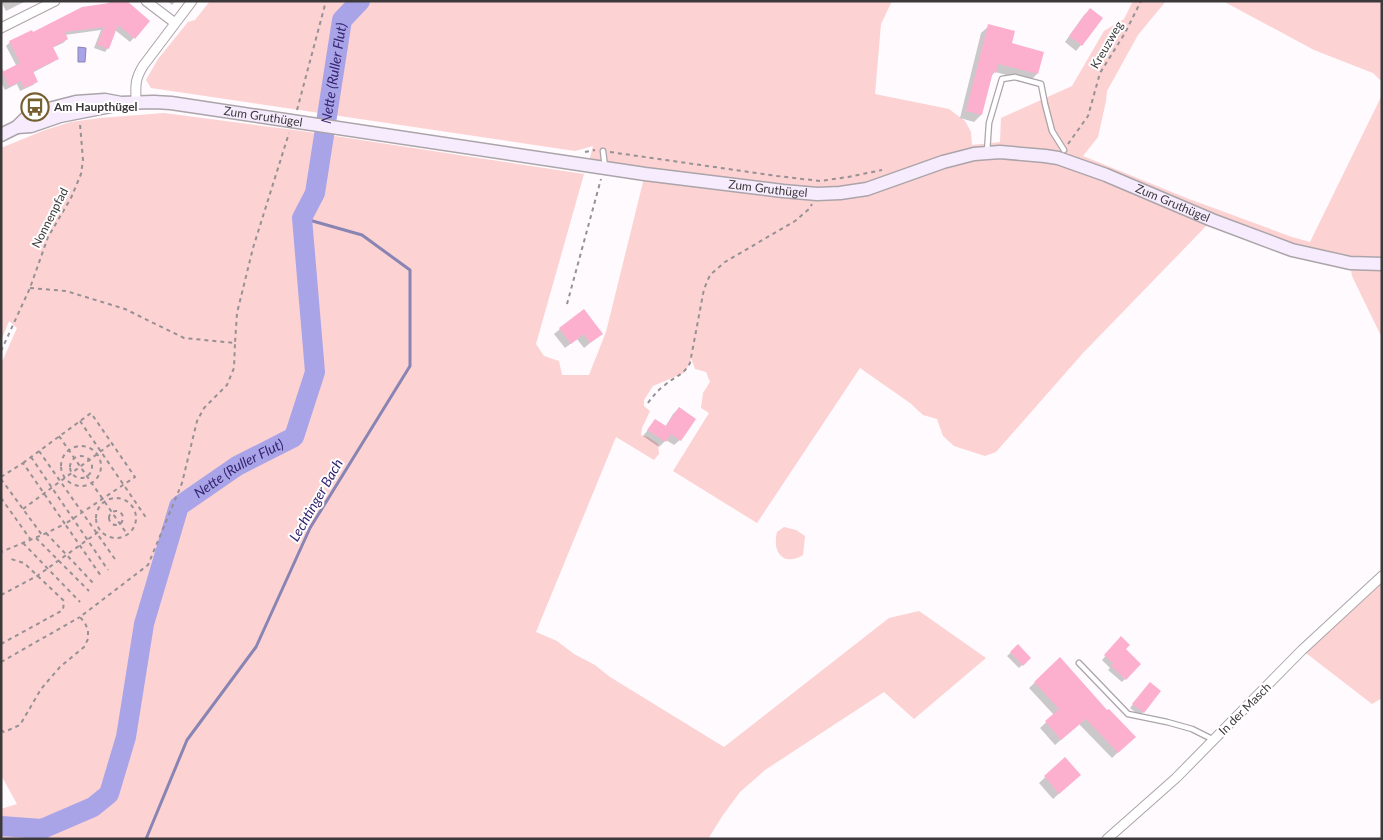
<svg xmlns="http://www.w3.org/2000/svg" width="1383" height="840" font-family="Lato,sans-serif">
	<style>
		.green { fill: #fcd2d3 }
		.water { fill: #a9a4e7; stroke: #8884b3 }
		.shadow { fill: #0003 }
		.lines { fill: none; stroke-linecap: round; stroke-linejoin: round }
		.stream { stroke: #8884b3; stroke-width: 3 }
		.river { stroke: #a9a4e7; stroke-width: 20 }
		.building { fill: #fcb0ce }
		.lane-casing { stroke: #aba4a9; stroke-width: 7 }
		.street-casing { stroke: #aba4a9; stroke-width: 11 }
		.secondary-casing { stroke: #aba4a9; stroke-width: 15 }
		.path { stroke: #959194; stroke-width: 2; stroke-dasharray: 4 4; stroke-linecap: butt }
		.lane { stroke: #fff; stroke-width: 4.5 }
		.street { stroke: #fff; stroke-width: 9 }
		.secondary { stroke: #f6ecfe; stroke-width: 12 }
		.labels { text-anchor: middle; stroke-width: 4; stroke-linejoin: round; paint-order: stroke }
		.street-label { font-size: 12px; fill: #3c393b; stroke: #fff }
		.poi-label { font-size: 12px; font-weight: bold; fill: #3c393b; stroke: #fff; text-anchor: start }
		.water-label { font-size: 14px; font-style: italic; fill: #352471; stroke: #fff }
	</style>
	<rect width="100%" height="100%" fill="#fefafd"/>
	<path class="green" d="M210,1H892L881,24L875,94L949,109L965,121L971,132L972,145L1000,142L1001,118L1072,86L1104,31L1124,19L1133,1H1166L1138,35L1107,91L1106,101L1098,137L1083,156L1189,199L1292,237L1310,242L1382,95V338L1352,276L1350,263L1212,220L1083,353L996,452L985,456L954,446L943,436L937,419L923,415L910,403L860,368L757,523L673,471L709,413L701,408L703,393L710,382L706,372L695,369L691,358L690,363L684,373L653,386L644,400V406L650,411L642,428L641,435L648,437L658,444L659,454L654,460L616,437L536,632L557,641L574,654L595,665L610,677L724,747L889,618L919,611L986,658L914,719L884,692L765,770L740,792L723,815L708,839H1V809L17,804L1,775V364L17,328L9,321L1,341V148L45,130L71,122L100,118L164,113L302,131L584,174L536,344L544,356L559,361L562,375H589L606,332L645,174L588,165L593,146L575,151L151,88L146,80L158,59L188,22L195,20Z
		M1223,1H1382V82L1373,73L1314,50Z
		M784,527L796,530L805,536L803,555C783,567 772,552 777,532Z
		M1382,577V698L1372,704L1302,650Z"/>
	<path class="water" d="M78,47L86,48L85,62H78Z"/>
	<path class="shadow" d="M1,1H26L6,11Z
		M110,1L149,21L130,42L115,30L108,48L105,52L94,48L101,30L65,35L67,39L63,43L52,48L57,58L53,62L32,73L37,81L33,85L20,91L17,84L5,90L1,82V66L4,72L16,65L6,46L10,42L107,4Z
		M167,1H176L172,5Z
		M1090,10L1081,45L1076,51L1065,42L1084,15Z
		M989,26L1010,44L1037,74L1030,81L995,72L990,77L981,115L974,122L960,118L981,33Z
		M560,329L601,334L584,348L577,339L565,348L554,334Z
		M679,408L680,440L674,445L666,440L659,447L643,436L655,421L665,427L673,414Z
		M1121,638L1124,649L1140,664L1122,682L1108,670L1110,668L1102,660Z
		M1018,646L1029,658L1019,668L1007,656Z
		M1060,659L1107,712L1134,737L1112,758L1079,724L1055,745L1040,728L1054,715L1029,688Z
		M1146,687L1143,712L1140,716L1130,708Z
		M1065,759L1073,781L1053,799L1039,783Z"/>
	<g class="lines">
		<path class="stream" d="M146,839L187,740L256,647L310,528L410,366V270L362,235L302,218"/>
		<path class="river" id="s1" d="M1,826L42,829L93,807L109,794L126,737L144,624L179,506L237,466L294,437L315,372L302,218L315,193L342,20L360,1"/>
	</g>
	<path class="building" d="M110,1H127L150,21L135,39L118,25L109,49L97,45L104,27L65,32L68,39L53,47L59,59L33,71L38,82L24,88L21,81L9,87L2,72L20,63L9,41L32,30L33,32L82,7L109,3Z
		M1090,8L1103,18L1082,46L1069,36Z
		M988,24L1015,31L1012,43L1044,52L1038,74L998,64L996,73L993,72L982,115L966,111Z
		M584,309L603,334L590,343L584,334L571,344L559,328Z
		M679,407L696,419L681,441L671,434L666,442L647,430L655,419L666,426Z
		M1121,636L1130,645L1126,649L1141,664L1126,680L1111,666L1113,663L1104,655Z
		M1018,644L1031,658L1023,666L1010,652Z
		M1060,657L1107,710L1109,709L1136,737L1118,753L1086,719L1061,740L1045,721L1059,709L1034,682Z
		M1150,682L1161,691L1144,713L1132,704Z
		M1065,757L1081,775L1059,794L1044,776Z"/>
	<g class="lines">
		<g class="lane-casing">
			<path id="lane" d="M603,151L605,167
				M987,152L989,123L1002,79L1015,77L1041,84L1045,104L1052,131L1064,150
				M1079,663L1128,714L1167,722L1192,729L1214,740"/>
		</g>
		<g class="street-casing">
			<path id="street" d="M146,1L175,23
				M1,28L55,1
				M136,102C136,86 134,81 143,66L192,1
				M1107,839L1176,778L1302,650L1382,576"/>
		</g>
		<g class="secondary-casing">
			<g id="secondary">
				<path d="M17,127L31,126L60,116L111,106"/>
				<path id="s2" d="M1,135L17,127L27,117L37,112L76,102L105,100L121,103L154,102L171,103L645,174L783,191L817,194L840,193L867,189L943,162L974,154L1000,152L1045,156L1058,158L1106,175L1212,220L1292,250L1350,263L1382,264"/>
			</g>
		</g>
		<path class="path" d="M297,110L326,1
			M1068,144L1088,116L1100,73L1125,33L1141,1
			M585,152L595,150
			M610,152L777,176L820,181L848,177L882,170
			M30,288L66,291L125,309L184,338L235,343L237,313L253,248L289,133
			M567,304L601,179
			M1,351L30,288L48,237L71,198L81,174L83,160L80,124
			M648,403C653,396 658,390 665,385C675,376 683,376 690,363L704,289L710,275L725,262L795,221L809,209L812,204
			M80,421L147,519
			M59,436L127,534
			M61 466a20 20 0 1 1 40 0a20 20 0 1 1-40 0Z
			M39,451L117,562
			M70 467a11 11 0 1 1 22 0a11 11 0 1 1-22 0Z
			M31,457L108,570
			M23,463L91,413L135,477L65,524L101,576
			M1,477L23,463L65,524L42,535L1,552
			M1,479L42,535
			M1,498L31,540
			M96 518a20 20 0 1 1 40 0a20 20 0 1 1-40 0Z
			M23,509L112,443
			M109 518a7 7 0 1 1 14 0a7 7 0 1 1-14 0Z
			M46,533L94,584
			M36,538L89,591
			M23,543L80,602
			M1,595L37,576L101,530
			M1,644L63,610L64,601L24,563L11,559
			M1,662L80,617
			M1,730L4,732L20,725L41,689L60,667L84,647L88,639V630L85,623L80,617L148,565L182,483L197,421L204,408L227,385L234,368L235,343"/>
		<use href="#lane" class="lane"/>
		<use href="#street" class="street"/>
		<use href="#secondary" class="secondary"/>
	</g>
	<defs>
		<g id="bus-ring" transform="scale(1.4375)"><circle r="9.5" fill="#fff" stroke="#776030" stroke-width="1.5"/><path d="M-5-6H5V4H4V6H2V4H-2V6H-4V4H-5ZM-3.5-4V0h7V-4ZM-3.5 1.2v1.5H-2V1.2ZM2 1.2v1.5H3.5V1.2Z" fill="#776030"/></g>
	</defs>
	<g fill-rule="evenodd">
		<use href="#bus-ring" x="35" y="107"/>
	</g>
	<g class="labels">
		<g class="street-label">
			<text transform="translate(1107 45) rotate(-60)" y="4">Kreuzweg</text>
			<text dy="4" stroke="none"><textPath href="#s2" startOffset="272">Zum Gruthügel</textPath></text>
			<text dy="4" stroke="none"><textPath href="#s2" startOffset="782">Zum Gruthügel</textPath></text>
			<text dy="4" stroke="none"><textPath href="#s2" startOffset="1202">Zum Gruthügel</textPath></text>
			<text transform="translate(50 218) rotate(-63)" y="4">Nonnenpfad</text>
			<text transform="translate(1245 709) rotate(-45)" y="4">In der Masch</text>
		</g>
		<g class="poi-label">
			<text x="54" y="111">Am Haupthügel</text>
		</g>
		<g class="water-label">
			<text dy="5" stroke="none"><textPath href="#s1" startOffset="921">Nette (Ruller Flut)</textPath></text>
			<text dy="5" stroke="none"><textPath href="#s1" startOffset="485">Nette (Ruller Flut)</textPath></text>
			<text transform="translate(316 500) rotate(-60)" y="5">Lechtinger Bach</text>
		</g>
	</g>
	<rect width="1383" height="840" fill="none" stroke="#3c393b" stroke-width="5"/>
</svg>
